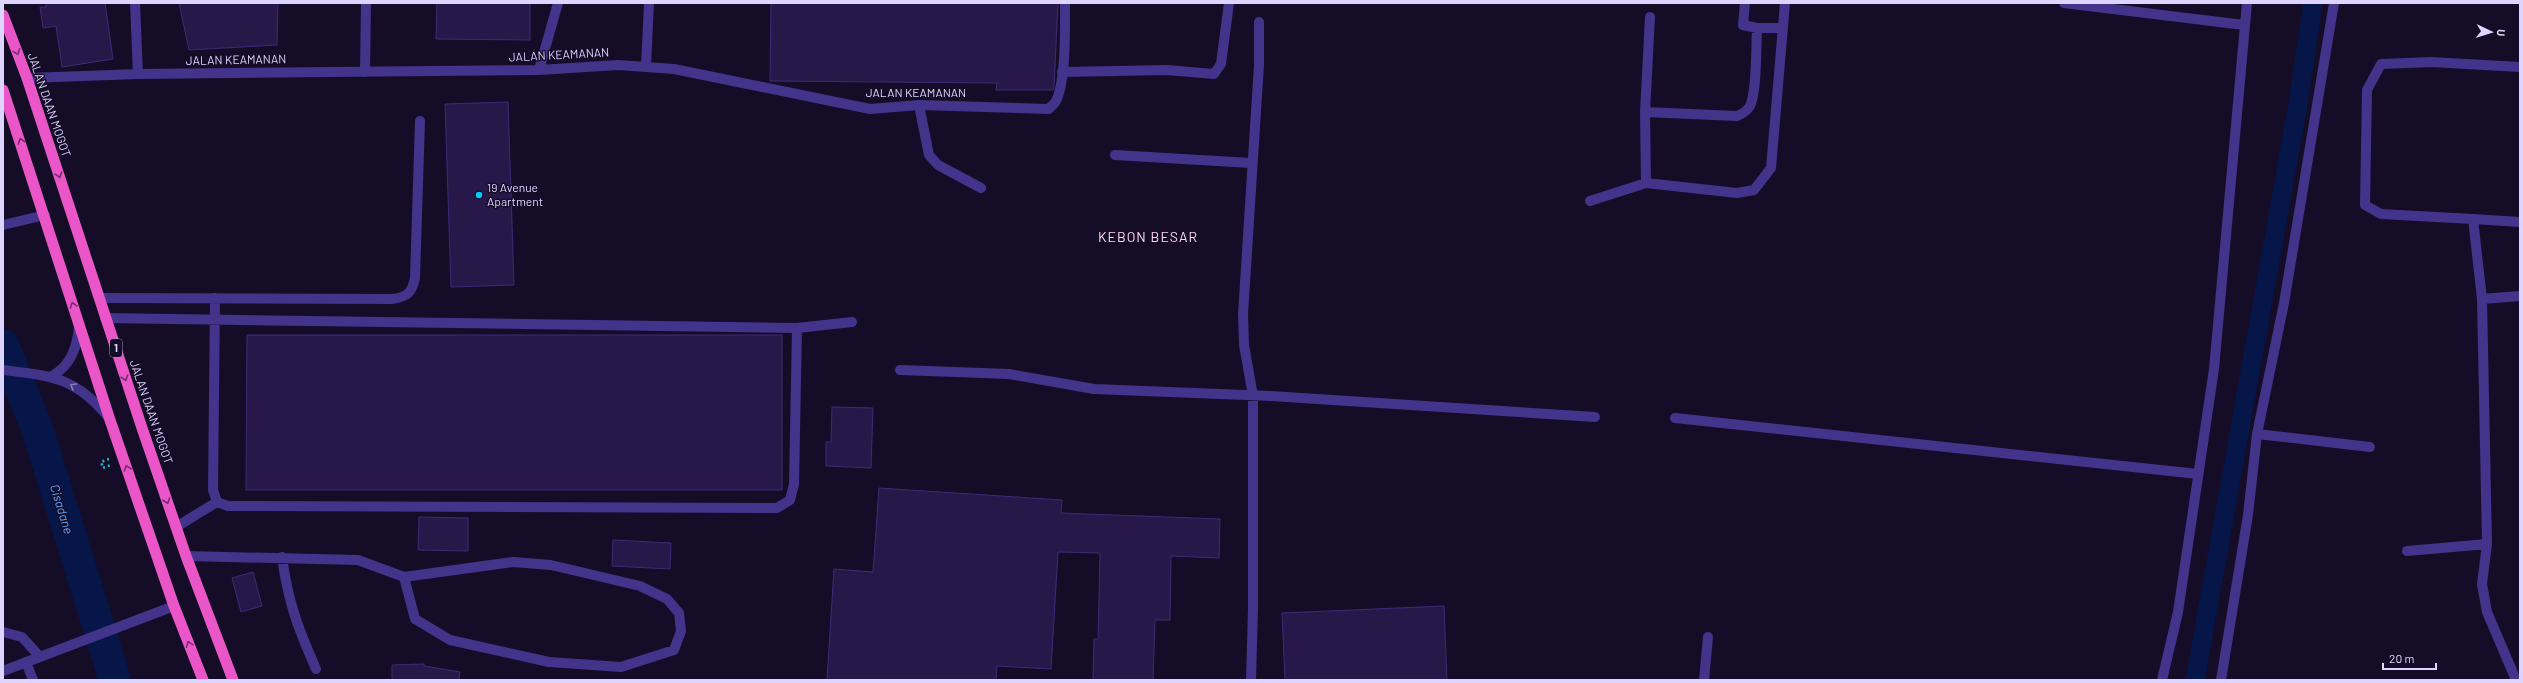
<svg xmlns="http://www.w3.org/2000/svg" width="2523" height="683" font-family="Barlow,sans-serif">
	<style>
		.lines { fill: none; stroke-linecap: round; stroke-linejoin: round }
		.canal { stroke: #061648; stroke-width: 19 }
		.river { stroke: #061648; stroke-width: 32 }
		.building { fill: #28184a; stroke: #412878 }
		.path { stroke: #25bac2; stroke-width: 2.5; stroke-dasharray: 2 3; stroke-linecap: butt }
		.service { stroke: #41348a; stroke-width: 10 }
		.minor { stroke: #41348a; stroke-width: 10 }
		.tertiary { stroke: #41348a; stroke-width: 10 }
		.trunk { stroke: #ea55c7; stroke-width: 11 }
		.oneway { stroke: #752d6f }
		.oneway2 { stroke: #877cbf }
		.poi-dot { fill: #00c9ff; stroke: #150d27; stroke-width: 1.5 }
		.labels { text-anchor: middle; stroke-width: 3; stroke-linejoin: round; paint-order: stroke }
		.shield { fill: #150d27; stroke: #a198be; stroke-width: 1 }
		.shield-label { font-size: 11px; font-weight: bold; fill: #ddd4ff }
		.street-label { font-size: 12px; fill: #ddd4ff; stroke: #150d27 }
		.poi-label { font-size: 12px; fill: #ddd4ff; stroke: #150d27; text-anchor: start }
		.water-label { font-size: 13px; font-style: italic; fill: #62a5ff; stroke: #150d27 }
		.quarter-label { font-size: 14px; letter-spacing: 1px; fill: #ffd6eb; stroke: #150d27 }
	</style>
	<rect width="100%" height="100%" fill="#150d27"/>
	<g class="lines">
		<path class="canal" d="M2195,680L2298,104L2313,3"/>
		<path class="river" d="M3,345L37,428L115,680"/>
	</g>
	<path class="building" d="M46,3H105L113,59L62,67L56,26L43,28L40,7H46Z
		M179,3H278L277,45L189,50Z
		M437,3H530V40L436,39Z
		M771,3H1058L1054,88L1053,90H996L997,83L770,81Z
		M508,102L514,285L451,287L445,104Z
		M247,335H782V490H246Z
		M832,407L873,408L871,468L826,466V442H831Z
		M879,488L1062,500L1061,513L1220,519L1219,558L1171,556L1170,620H1155L1153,680H1093L1094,639H1098L1100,553L1058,552L1051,669L997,666L996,680H827L834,569L873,572Z
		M419,517L468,518V551L418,550Z
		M613,540L671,543L670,569L612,566Z
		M253,572L262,606L241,612L232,578Z
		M1444,606L1447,680H1285L1282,613Z
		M424,664V666L460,672L459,680H392V665Z"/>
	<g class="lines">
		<path class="path" d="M109,459L101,462L103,468L111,465"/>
		<path class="service" d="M135,3L138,74
			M1745,3L1743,25L1757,28H1783
			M2064,3L2244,25
			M1650,17L1645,112L1737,116C1742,114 1747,111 1750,106C1757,92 1756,46 1757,28
			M365,72L366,3
			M1645,112L1646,183
			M1115,155L1251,163
			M1590,201L1646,183L1737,193L1754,190L1771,168L1785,3
			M2473,219L2520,222
			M99,298L392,299C407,297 412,293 415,278L420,121
			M215,298L213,490L217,502
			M2482,299L2473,219L2381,214L2365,205L2367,90L2381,64L2431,62L2520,67
			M105,318L797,328L852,322
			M900,370L1009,374L1094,389L1271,396L1595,417
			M1675,418L2198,474
			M217,502L228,506L777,508L790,500L794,484L797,328
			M176,527L217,502
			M2407,551L2487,544
			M186,556L358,560L404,577L415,619L450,640L549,662L621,667L674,650L681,631L679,613L667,599L640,586L551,565L513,562L404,577
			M282,557C288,602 298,628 316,669
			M26,662L33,680
			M1251,680L1253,609V396L1244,345L1243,314L1259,65V22
			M1704,680L1708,637
			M2162,680L2178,612L2214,369L2247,3
			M2516,680L2487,612L2482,584L2487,544L2482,299L2520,296"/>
		<path class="minor" d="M646,66L649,3
			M539,70L558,3
			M1062,72L1167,70L1214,74L1221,64L1229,3
			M27,78L138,74L539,70L618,65L674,69L870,109L919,105L1049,109C1051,106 1056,103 1057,99C1066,77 1065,28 1065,3
			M919,105L929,155L938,165L981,188
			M2257,434L2370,447
			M3,632L22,637L40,657
			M3,671L174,606
			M2221,680L2248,515L2257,434L2284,303L2334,3"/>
		<path class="tertiary" d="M3,225L45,215
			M3,370C52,376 76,377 109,418
			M52,376C71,365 77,348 79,326"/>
		<path class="trunk" d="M3,15L27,78L142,428L186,556L233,680
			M3,90L110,420L174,606L203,680"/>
	</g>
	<defs><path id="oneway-chevron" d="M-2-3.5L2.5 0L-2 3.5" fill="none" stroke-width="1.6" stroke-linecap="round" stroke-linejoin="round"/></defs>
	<g class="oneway">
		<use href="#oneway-chevron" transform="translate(17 52) rotate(69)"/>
		<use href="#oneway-chevron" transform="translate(21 141) rotate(-108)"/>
		<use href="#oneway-chevron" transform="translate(59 175) rotate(72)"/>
		<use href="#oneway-chevron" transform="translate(73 305) rotate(-108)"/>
		<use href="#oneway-chevron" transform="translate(125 378) rotate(71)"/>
		<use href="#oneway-chevron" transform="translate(127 468) rotate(-109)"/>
		<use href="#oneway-chevron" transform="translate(167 501) rotate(71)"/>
		<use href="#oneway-chevron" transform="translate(189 644) rotate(-111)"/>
	</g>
	<use class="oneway2" href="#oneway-chevron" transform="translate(73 386) rotate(-150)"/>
	<circle class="poi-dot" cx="479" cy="195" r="4"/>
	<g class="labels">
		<rect class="shield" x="110" y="339" width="12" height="18" rx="3"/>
		<g class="shield-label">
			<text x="116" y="352">1</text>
		</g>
		<g class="street-label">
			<text transform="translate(559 55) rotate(-3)" y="4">JALAN KEAMANAN</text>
			<text transform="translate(236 60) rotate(-1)" y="4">JALAN KEAMANAN</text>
			<text x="916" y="97">JALAN KEAMANAN</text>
			<text transform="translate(49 105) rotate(71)" y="4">JALAN DAAN MOGOT</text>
			<text transform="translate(151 412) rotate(71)" y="4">JALAN DAAN MOGOT</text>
		</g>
		<g class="poi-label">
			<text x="487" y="192">19 Avenue<tspan x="487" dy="14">Apartment</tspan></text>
		</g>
		<g class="water-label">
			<text transform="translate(62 509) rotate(73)" y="5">Cisadane</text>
		</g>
		<g class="quarter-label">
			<text x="1148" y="242">KEBON BESAR</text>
		</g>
	</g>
	<rect width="2523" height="683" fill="none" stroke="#ddd4ff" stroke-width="8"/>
	<g transform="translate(2491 32) rotate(94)" stroke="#150d27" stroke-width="3" paint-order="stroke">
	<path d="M0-3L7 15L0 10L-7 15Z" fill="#ddd4ff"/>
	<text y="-6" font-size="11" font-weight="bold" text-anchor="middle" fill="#ddd4ff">U</text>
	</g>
	<path d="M2383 663v6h53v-6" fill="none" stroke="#ddd4ff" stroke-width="2"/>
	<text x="2389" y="663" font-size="12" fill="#ddd4ff" stroke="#150d27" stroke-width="3" paint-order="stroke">20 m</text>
</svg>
